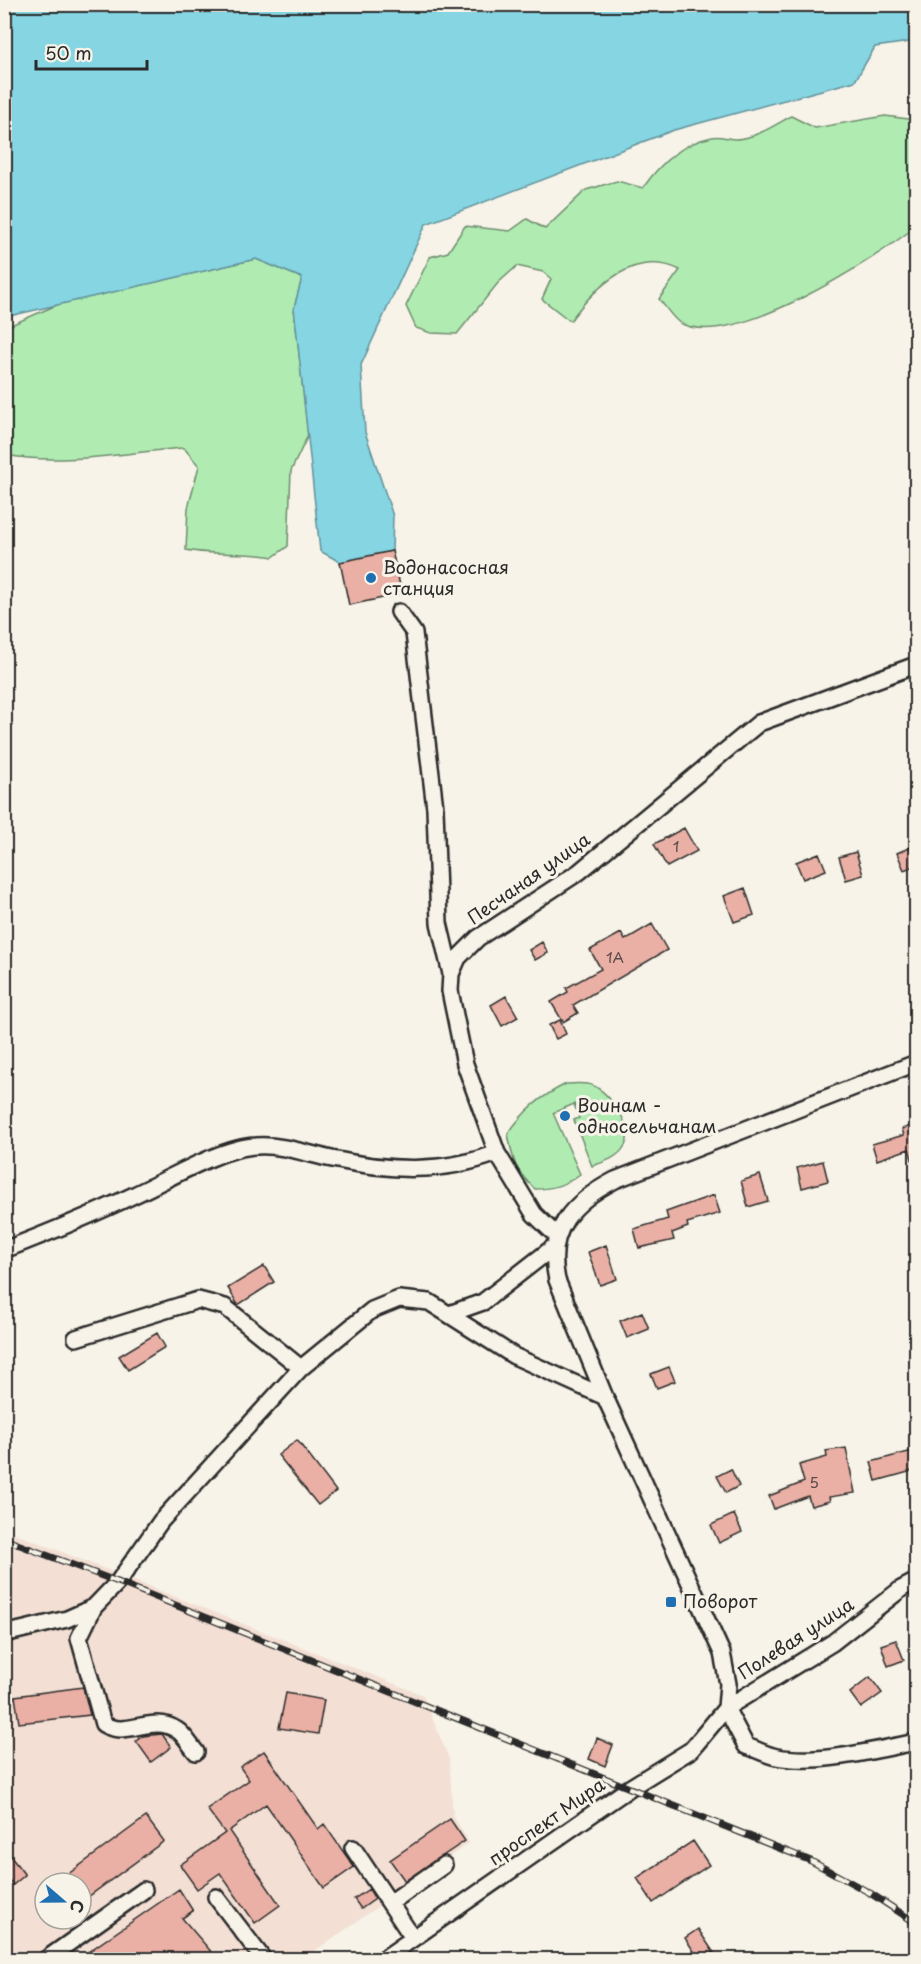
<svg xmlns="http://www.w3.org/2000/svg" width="921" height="1964" font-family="'Playpen Sans',sans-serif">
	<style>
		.built { fill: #f3dfd4; fill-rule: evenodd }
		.green { fill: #b0ecb1; stroke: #6e8c6e; stroke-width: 1.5 }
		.water { fill: #86d5e2; stroke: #629199; stroke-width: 1.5 }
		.building { fill: #eab0a5; stroke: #2b2b2b; stroke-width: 1.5 }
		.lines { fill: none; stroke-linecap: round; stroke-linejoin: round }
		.minor-casing { stroke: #2b2b2b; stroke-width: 20 }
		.minor { stroke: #f7f3e8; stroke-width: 15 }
		.rail-casing { stroke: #2b2b2b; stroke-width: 7 }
		.rail { stroke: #f7f3e8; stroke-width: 4.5; stroke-dasharray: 14; stroke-linecap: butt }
		.poi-dot { fill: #1f6fb2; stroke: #f7f3e8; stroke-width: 2 }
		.labels { text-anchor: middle; stroke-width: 6; stroke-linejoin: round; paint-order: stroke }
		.number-label { font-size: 15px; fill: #5b4c4a }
		.poi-label { font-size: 18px; fill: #2b2b2b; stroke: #f7f3e8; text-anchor: start }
		.street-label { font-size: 18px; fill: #2b2b2b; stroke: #f7f3e8 }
	</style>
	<rect width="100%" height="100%" fill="#f7f3e8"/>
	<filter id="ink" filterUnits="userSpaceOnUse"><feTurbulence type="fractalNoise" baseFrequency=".0167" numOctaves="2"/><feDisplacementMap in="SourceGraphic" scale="12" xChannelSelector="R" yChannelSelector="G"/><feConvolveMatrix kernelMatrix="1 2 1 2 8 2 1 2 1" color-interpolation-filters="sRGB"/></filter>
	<g filter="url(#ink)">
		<path class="built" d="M4,1529L423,1695L449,1759L453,1815L469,1843L303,1959H5ZM45,1883H81V1919H45Z"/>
		<path class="green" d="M791,116L815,128L885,116L916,120V226C875,260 732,351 680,323C673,319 665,306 659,299L680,270C635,248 595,287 570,321L542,299L551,279L543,272L517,266L498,283L457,334L431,333L416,328L406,306L430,257L448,252L465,226L510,231L527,219L545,229L586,190L617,181L643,188C660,163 683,143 712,137C720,135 728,139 735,139C754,139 775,125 791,116Z
			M256,259L302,278L294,308L308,435L291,471L288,546L273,557C244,551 215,556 186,550L188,508L199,466L184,448C126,452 63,466 5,455L4,328L59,304Z
			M566,1084C574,1084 586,1082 594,1086C611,1094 636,1129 624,1147C618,1158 603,1162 592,1166L574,1120L579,1118L574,1104L553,1113L580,1174C565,1185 553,1189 535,1189C514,1170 513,1160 508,1134C524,1110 540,1097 566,1084Z"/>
		<path class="water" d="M916,4V41L875,47L855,81L674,130L426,224L361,365L365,432L393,516L392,551L340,562L320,551L294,308L302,278L256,259L5,317L4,5Z"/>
		<path class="building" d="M392,551L402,594L349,605L340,562Z
			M684,828L697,851L667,867L654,844Z
			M916,845V865L904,870L897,853Z
			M856,852L863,875L846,880L839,857Z
			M819,853L826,870L803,879L796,862Z
			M745,888L754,915L734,922L724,896Z
			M652,924L667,950L573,1005L578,1013L563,1022L551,1002L568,992L566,988L601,969L590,950L621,933L625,940Z
			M542,942L548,953L535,960L529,950Z
			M506,996L518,1017L502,1026L491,1005Z
			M560,1020L566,1034L556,1039L549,1025Z
			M916,1124V1166H914L909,1149L877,1160L872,1144L904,1135L902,1129Z
			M823,1161L828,1181L802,1188L797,1168Z
			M760,1175L768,1201L748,1207L741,1181Z
			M714,1195L720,1213L687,1223L688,1227L672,1233L674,1240L639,1248L634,1229L668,1219L666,1212Z
			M606,1245L617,1279L600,1285L588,1252Z
			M264,1266L274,1282L238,1305L228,1288Z
			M642,1312L649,1329L627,1338L620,1321Z
			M157,1333L165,1347L128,1370L119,1356Z
			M669,1367L675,1381L657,1388L651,1374Z
			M297,1440L336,1491L318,1505L278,1455Z
			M846,1448L855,1493L829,1497L830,1501L811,1506L808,1496L774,1509L769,1496L804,1482L799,1465L827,1457L826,1451Z
			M916,1450V1470L876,1481L871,1462Z
			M731,1469L739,1486L726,1493L717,1476Z
			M734,1514L742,1532L719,1543L711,1525Z
			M896,1640L904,1660L888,1666L881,1645Z
			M870,1677L882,1693L861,1708L850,1693Z
			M83,1687L90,1715L19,1723L15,1696Z
			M286,1693L324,1700L318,1734L279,1728Z
			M162,1734L171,1747L151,1762L136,1741L143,1736Z
			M597,1738L613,1745L605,1766L589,1759Z
			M264,1751L318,1829L324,1824L354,1867L324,1888L266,1804L229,1831L280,1905L255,1923L220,1873L197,1889L180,1865L225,1833L207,1809L249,1780L240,1767Z
			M146,1817L164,1841L81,1902V1883H56Z
			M450,1819L465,1841L405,1881L390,1860Z
			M693,1841L709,1865L653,1903L637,1878Z
			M4,1848L25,1875L13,1885L4,1874Z
			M179,1889L193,1911L182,1918L214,1955L207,1959H78Z
			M369,1889L375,1899L361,1909L354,1899Z
			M698,1929L714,1953L704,1959H699L685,1938Z"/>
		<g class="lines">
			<g class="minor-casing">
				<path id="minor" d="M399,612L414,633L435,808L439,923L451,974
					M916,1063L615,1180C573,1202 546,1229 557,1280L605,1397L722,1653L728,1684L726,1708L746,1746C756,1749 766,1755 777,1757C819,1765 875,1750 916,1742
					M557,1236L534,1214L497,1153L465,1064L450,991L451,974L458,958L478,938L579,872L759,723L916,665
					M4,1250C48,1233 92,1215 134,1195C167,1180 222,1147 256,1146C281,1144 308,1154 332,1159C389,1171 442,1174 497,1153
					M449,1314L483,1302L555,1246
					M76,1338L198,1300L225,1307L301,1368
					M94,1607L79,1638L103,1724C127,1739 152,1713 177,1730C184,1734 190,1745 196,1752
					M4,1634L67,1619L94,1607L118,1582L161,1521L301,1368L372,1310L399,1299L429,1302L514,1356L605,1397
					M353,1848L413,1938
					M216,1897L264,1960
					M390,1903L444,1865
					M45,1960L144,1890
					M382,1960L631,1787L691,1750L726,1708L832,1643L901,1589L916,1581"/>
			</g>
			<use href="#minor" class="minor"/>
			<g class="rail-casing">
				<path id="rail" d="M4,1539L118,1582L811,1861L870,1893L916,1923"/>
			</g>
			<use href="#rail" class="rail"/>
		</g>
	</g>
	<g class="poi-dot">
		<circle cx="371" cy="578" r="6"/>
		<circle cx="565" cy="1116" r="6"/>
		<rect x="665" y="1596" width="12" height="12" rx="3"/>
	</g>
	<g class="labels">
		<g class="number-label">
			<text x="676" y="852">1</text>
			<text x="615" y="963">1А</text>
			<text x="814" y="1488">5</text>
		</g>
		<g class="poi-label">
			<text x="383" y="574">Водонасосная<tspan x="383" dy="21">станция</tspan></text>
			<text x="577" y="1112">Воинам -<tspan x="577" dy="21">односельчанам</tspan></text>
			<text x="683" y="1608">Поворот</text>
		</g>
		<g class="street-label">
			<text transform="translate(529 879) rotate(-35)" y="6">Песчаная улица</text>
			<text transform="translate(796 1639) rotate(-33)" y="6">Полевая улица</text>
			<text transform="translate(547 1822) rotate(-35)" y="6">проспект Мира</text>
		</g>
	</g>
	<rect width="921" height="1964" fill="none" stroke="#f7f3e8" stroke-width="24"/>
	<rect x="12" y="12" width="897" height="1940" fill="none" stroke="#2b2b2b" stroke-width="2" filter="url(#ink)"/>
	<g transform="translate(63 1901) rotate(110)"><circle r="28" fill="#f7f3e8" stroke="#a5a39c" stroke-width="1.5"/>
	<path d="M0-4.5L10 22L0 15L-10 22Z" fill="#1f6fb2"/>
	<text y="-9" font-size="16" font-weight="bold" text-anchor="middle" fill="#2b2b2b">С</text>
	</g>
	<path d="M36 60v9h111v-9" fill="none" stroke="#2b2b2b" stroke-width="3"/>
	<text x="45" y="60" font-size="18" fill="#2b2b2b" stroke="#f7f3e8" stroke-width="4.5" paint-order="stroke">50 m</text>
</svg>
